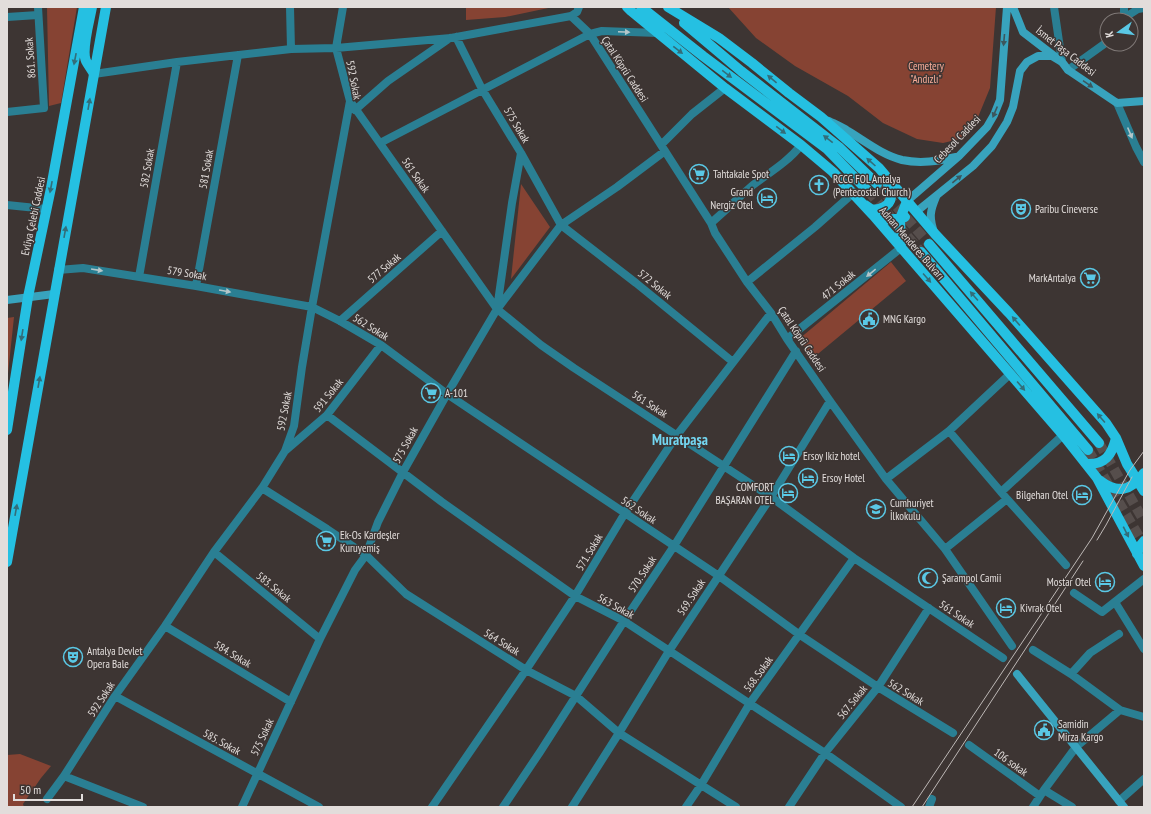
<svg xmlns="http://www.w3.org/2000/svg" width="1151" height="814" font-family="'PT Sans Narrow',sans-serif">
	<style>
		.green { fill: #864333 }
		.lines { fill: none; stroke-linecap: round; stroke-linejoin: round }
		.primary-tunnel { stroke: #564e4c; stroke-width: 10; stroke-dasharray: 10 5; stroke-linecap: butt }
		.street { stroke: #2a7f93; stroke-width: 8 }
		.secondary { stroke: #38a3bd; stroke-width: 8 }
		.primary { stroke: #25c0e2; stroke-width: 10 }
		.tram { stroke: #bdb8b6; stroke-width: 1 }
		.oneway { fill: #b4c6c9 }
		.oneway2 { fill: #3c565c }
		.oneway3 { fill: #336d79 }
		.labels { text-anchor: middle; stroke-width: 3; stroke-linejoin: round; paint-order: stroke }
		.street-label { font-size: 11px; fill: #e2dddb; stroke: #3d3533 }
		.park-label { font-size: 11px; fill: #f9ad9a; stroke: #3d3533 }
		.poi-label { font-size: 11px; fill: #e2dddb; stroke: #3d3533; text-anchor: start }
		.district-label { font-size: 15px; font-weight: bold; fill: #73d6f1; stroke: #3d3533 }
	</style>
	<rect width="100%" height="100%" fill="#3d3533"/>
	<path class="green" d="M47,7H77L61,103L49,106Z
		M466,7H553L505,17L466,20Z
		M728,7H996L990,88L976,122L960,139L943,143L917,139L883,123L848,96L795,66L756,38Z
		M521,184L550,227L511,279Z
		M891,262L906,281L813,358L799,339Z
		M14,317L7,383V318Z
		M20,754L51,766L41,778L23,804L24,807H7V755Z"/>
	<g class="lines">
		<path class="primary-tunnel" d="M877,184L929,244
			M868,191L921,252
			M1099,443L1144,521
			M1088,450L1144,545"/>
		<path class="street" d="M290,7L291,49
			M1054,7L1062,62
			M571,16L590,34L711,223L715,233L747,282L771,313L787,339L830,401L886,479L945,549L1012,646
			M7,17L38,15
			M1124,18L1138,9L1144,8
			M1123,20L1124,18V7
			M1068,70L1107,42
			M94,74L177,62L291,49L336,48L451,38L571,16L577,12L579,7
			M350,101L497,309L541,345L574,368L771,497L854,558L1003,658
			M1117,103L1136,147L1144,162
			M355,110L388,81L450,38
			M7,112L44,108L38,7
			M380,143L590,34L602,31L658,33
			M661,145L692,114L725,88
			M521,153L561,225L617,187L665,151
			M7,205L46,209
			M711,223C725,211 739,197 753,185C769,173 789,161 801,145
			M58,270L83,268L196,286L312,307L340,321L381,345L447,394L719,576L800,635L878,687L953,733
			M139,277L177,62
			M747,282L815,227L850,196
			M196,286L238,55
			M498,308L561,225L636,283L733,362
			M340,321L442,231
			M787,339L901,248
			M327,415L442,502L575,596L624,621L825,753L901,807
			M285,451L327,415L381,345
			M886,479L949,431L1010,374
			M262,488L327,529L366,555L406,594L526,670L576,696L619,733L736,807
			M1001,492L1063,435
			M1007,499L1066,565
			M945,549L1007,499L949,431
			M214,552L320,639
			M1074,593L1102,612L1144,579
			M1115,602L1144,649
			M165,626L291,702
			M1033,650L1071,674L1120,710L1144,717
			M1071,674L1090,653L1119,634
			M115,696L319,807
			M969,745L1040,796
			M64,776L143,807
			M1044,790L1072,807
			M47,799L64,776L115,696L165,626L214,552L262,488L285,451L294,426L302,367L312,307L350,101L336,48L343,7
			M1119,801L1144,779
			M242,807L320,639L355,570L366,555L378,522L403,472L447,394L497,309L512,203L521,153L482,89L456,37
			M432,807L526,670L575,596L625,513L677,435L771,313
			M503,807L540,752L624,621L674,546L796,351
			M572,807L619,733L669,651L771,497L830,401
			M686,807L701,785L750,703L854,558
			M789,807L825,753L878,687L929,608
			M929,807L932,799
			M1033,807L1044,790L1076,747L1120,710"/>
		<path class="secondary" d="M1013,7L1023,32L1062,62L1068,70L1117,103L1144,101
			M829,121C835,124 842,127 848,131C865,141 882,155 902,160C921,164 938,161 956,157
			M907,201L959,156L987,127L994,115L1000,100L1007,7
			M916,212L973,166L992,146L1007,122L1013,107L1020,71L1027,62L1038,56H1052L1062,62
			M934,232C929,217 930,211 936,197
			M7,300L54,294
			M1017,674L1124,807"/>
		<path class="primary" d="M92,7C90,19 81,50 86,61C88,65 92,70 94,74
			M627,7L631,11L725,88L801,145L833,172L873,215L1063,435L1097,478L1144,566
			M641,7L703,56L827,149L868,191
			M668,7L719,38L752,63L789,93L821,117L879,168L935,234L1009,313L1106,423L1116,438L1127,464L1144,491
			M684,23L741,71L840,148L877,184
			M865,205C867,206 869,208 871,209C879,211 890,206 891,197C891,192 888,185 887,181
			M874,216C885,220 894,221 905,217
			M929,244L1099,443
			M901,248L900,219L907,201
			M921,252L1088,450
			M7,430L28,297L51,188L84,7
			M1086,464C1105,465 1112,455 1116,438
			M1099,480C1117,494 1130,492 1144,473
			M1137,554L1140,546L1144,541
			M7,562L106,7"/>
		<path class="tram" d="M1097,540L1106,525L1132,477
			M912,807L1092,538L1130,470L1144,451
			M922,807L1083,561"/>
	</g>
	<defs><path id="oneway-solid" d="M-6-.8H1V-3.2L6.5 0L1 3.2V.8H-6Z"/></defs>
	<g class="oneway">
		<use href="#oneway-solid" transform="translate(624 32) rotate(2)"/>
		<use href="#oneway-solid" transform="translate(1130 133) rotate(67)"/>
		<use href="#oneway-solid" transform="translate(97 270) rotate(9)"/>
		<use href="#oneway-solid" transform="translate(871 273) rotate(141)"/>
		<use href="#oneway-solid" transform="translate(225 291) rotate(10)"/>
	</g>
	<g class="oneway2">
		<use href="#oneway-solid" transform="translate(1004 40) rotate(95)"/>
		<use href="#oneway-solid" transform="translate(1088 84) rotate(34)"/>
		<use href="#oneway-solid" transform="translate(995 112) rotate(113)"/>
		<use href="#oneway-solid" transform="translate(957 179) rotate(-39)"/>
	</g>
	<g class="oneway3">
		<use href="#oneway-solid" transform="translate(678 50) rotate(38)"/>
		<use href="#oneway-solid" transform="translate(75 59) rotate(101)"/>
		<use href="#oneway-solid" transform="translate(727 74) rotate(37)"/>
		<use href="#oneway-solid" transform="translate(772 79) rotate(-140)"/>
		<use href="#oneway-solid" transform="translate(89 104) rotate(-80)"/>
		<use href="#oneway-solid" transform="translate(781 130) rotate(37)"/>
		<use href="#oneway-solid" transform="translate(828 139) rotate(-142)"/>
		<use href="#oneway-solid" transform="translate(871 162) rotate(-138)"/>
		<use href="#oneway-solid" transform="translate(51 187) rotate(101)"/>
		<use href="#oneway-solid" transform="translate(65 232) rotate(-80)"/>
		<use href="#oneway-solid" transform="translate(927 278) rotate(49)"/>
		<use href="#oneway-solid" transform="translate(974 296) rotate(-131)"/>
		<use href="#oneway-solid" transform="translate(1016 321) rotate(-131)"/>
		<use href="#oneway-solid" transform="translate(22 335) rotate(99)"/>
		<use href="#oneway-solid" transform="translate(39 382) rotate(-80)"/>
		<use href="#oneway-solid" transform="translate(1021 386) rotate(49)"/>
		<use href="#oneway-solid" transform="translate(1101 418) rotate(-131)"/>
		<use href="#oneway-solid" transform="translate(16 510) rotate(-80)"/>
		<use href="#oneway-solid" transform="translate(1126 532) rotate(63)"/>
	</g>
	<defs>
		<g id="supermarket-ring" transform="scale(1)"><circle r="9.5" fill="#3d3533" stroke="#5ac8e5" stroke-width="1.5"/><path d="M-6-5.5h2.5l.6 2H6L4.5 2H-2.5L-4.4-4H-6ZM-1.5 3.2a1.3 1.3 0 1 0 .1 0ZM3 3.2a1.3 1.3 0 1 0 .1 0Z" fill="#5ac8e5"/></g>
		<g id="church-ring" transform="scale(1)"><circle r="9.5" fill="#3d3533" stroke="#5ac8e5" stroke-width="1.5"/><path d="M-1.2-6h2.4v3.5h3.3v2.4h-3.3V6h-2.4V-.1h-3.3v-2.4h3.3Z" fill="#5ac8e5"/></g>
		<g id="hotel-ring" transform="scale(1)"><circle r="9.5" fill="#3d3533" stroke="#5ac8e5" stroke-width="1.5"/><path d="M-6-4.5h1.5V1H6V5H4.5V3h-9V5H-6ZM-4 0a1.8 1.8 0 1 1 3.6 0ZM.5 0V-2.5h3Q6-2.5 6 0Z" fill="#5ac8e5"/></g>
		<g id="theatre-ring" transform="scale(1)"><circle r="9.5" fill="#3d3533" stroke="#5ac8e5" stroke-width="1.5"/><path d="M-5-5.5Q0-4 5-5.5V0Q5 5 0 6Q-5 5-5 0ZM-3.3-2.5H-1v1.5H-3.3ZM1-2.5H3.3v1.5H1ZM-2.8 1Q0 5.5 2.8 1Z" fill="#5ac8e5"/></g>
		<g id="civic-ring" transform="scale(1)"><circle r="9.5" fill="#3d3533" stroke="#5ac8e5" stroke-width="1.5"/><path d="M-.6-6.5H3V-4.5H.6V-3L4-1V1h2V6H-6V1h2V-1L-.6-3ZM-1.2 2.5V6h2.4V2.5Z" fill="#5ac8e5"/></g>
		<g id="school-ring" transform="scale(1)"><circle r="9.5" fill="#3d3533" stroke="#5ac8e5" stroke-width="1.5"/><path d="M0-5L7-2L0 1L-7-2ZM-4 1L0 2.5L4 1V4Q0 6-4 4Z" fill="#5ac8e5"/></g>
		<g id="mosque-ring" transform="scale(1)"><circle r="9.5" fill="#3d3533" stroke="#5ac8e5" stroke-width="1.5"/><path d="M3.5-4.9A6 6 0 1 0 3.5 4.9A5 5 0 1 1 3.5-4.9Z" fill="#5ac8e5"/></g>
	</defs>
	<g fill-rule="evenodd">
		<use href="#supermarket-ring" x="699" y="174"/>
		<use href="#church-ring" x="819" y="185"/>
		<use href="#hotel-ring" x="767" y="198"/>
		<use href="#theatre-ring" x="1021" y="209"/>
		<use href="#supermarket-ring" x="1090" y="278"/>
		<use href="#civic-ring" x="869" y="319"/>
		<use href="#supermarket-ring" x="431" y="393"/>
		<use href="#hotel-ring" x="789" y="456"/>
		<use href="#hotel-ring" x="808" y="478"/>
		<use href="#hotel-ring" x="788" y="493"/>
		<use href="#hotel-ring" x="1082" y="495"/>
		<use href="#school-ring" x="876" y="509"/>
		<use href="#supermarket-ring" x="326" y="541"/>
		<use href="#mosque-ring" x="928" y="578"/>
		<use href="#hotel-ring" x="1105" y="582"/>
		<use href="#hotel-ring" x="1006" y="608"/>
		<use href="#theatre-ring" x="73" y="657"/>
		<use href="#civic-ring" x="1044" y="730"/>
	</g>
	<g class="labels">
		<g class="street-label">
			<text transform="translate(1066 51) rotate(38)" y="4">İsmet Paşa Caddesi</text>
			<text transform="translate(30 58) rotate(-94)" y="4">861. Sokak</text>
			<text transform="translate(625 69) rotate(57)" y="4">Çatal Köprü Caddesi</text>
			<text transform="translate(354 80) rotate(79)" y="4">592 Sokak</text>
			<text transform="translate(517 125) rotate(59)" y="4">575 Sokak</text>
			<text transform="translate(957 139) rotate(-46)" y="4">Cebesol Caddesi</text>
			<text transform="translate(147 168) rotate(-80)" y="4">582 Sokak</text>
			<text transform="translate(206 169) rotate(-80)" y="4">581 Sokak</text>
			<text transform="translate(416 175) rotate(55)" y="4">561 Sokak</text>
			<text transform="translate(33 216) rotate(-78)" y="4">Evliya Çelebi Caddesi</text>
			<text transform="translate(912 243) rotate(49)" y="4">Adnan Menderes Bulvarı</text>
			<text transform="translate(384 268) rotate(-41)" y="4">577 Sokak</text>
			<text transform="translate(187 273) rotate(9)" y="4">579 Sokak</text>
			<text transform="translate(655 284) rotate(39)" y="4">572 Sokak</text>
			<text transform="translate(838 285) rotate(-39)" y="4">471 Sokak</text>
			<text transform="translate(371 327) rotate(32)" y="4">562 Sokak</text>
			<text transform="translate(802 339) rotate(56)" y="4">Çatal Köprü Caddesi</text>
			<text transform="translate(328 395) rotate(-51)" y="4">591 Sokak</text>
			<text transform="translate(650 404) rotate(33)" y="4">561 Sokak</text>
			<text transform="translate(284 411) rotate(-79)" y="4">592 Sokak</text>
			<text transform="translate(405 445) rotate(-61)" y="4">575 Sokak</text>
			<text transform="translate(639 510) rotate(34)" y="4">562 Sokak</text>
			<text transform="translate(589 552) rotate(-59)" y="4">571. Sokak</text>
			<text transform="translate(642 574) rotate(-56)" y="4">570. Sokak</text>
			<text transform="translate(274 587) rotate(39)" y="4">583. Sokak</text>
			<text transform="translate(691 597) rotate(-56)" y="4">569. Sokak</text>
			<text transform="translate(616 606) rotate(29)" y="4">563 Sokak</text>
			<text transform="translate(957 614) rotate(34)" y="4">561 Sokak</text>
			<text transform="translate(502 642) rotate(32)" y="4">564 Sokak</text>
			<text transform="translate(233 654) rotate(31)" y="4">584. Sokak</text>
			<text transform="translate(758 674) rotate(-54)" y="4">568. Sokak</text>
			<text transform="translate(906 692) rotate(31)" y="4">562 Sokak</text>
			<text transform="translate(101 699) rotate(-57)" y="4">592 Sokak</text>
			<text transform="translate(852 702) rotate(-51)" y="4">567. Sokak</text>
			<text transform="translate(262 737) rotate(-65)" y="4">575 Sokak</text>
			<text transform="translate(222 742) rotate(29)" y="4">585. Sokak</text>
			<text transform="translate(1011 762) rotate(36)" y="4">106 sokak</text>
		</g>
		<g class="park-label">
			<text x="926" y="70">Cemetery<tspan x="926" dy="13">"Andızlı"</tspan></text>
		</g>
		<g class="poi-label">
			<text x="713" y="178">Tahtakale Spot</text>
			<text x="833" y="183">RCCG FOL Antalya<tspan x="833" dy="13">(Pentecostal Church)</tspan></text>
			<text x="753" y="196" text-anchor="end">Grand<tspan x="753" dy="13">Nergiz Otel</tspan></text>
			<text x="1035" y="213">Paribu Cineverse</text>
			<text x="1076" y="282" text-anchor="end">MarkAntalya</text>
			<text x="883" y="323">MNG Kargo</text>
			<text x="445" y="397">A-101</text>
			<text x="803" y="460">Ersoy Ikiz hotel</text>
			<text x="822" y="482">Ersoy Hotel</text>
			<text x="774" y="491" text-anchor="end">COMFORT<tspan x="774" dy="13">BAŞARAN OTEL</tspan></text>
			<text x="1068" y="499" text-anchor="end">Bilgehan Otel</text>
			<text x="890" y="507">Cumhuriyet<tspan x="890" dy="13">İlkokulu</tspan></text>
			<text x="340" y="539">Ek-Os Kardeşler<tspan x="340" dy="13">Kuruyemiş</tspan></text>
			<text x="942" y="582">Şarampol Camii</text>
			<text x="1091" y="586" text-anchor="end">Mostar Otel</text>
			<text x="1020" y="612">Kivrak Otel</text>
			<text x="87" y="655">Antalya Devlet<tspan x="87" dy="13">Opera Bale</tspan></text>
			<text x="1058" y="728">Samidin<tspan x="1058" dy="13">Mirza Kargo</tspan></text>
		</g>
		<g class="district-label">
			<text x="680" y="445">Muratpaşa</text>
		</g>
	</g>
	<rect width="1151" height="814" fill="none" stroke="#e2dddb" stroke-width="16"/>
	<g transform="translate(1119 32) rotate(256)"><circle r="19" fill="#3d3533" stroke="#7f7876"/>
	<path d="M0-3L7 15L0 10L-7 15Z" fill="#5ac8e5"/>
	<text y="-6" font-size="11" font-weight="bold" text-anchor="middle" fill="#e2dddb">K</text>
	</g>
	<path d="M14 794v6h68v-6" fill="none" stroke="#e2dddb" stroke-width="2"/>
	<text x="20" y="794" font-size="12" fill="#e2dddb" stroke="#3d3533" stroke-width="3" paint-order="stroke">50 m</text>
</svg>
